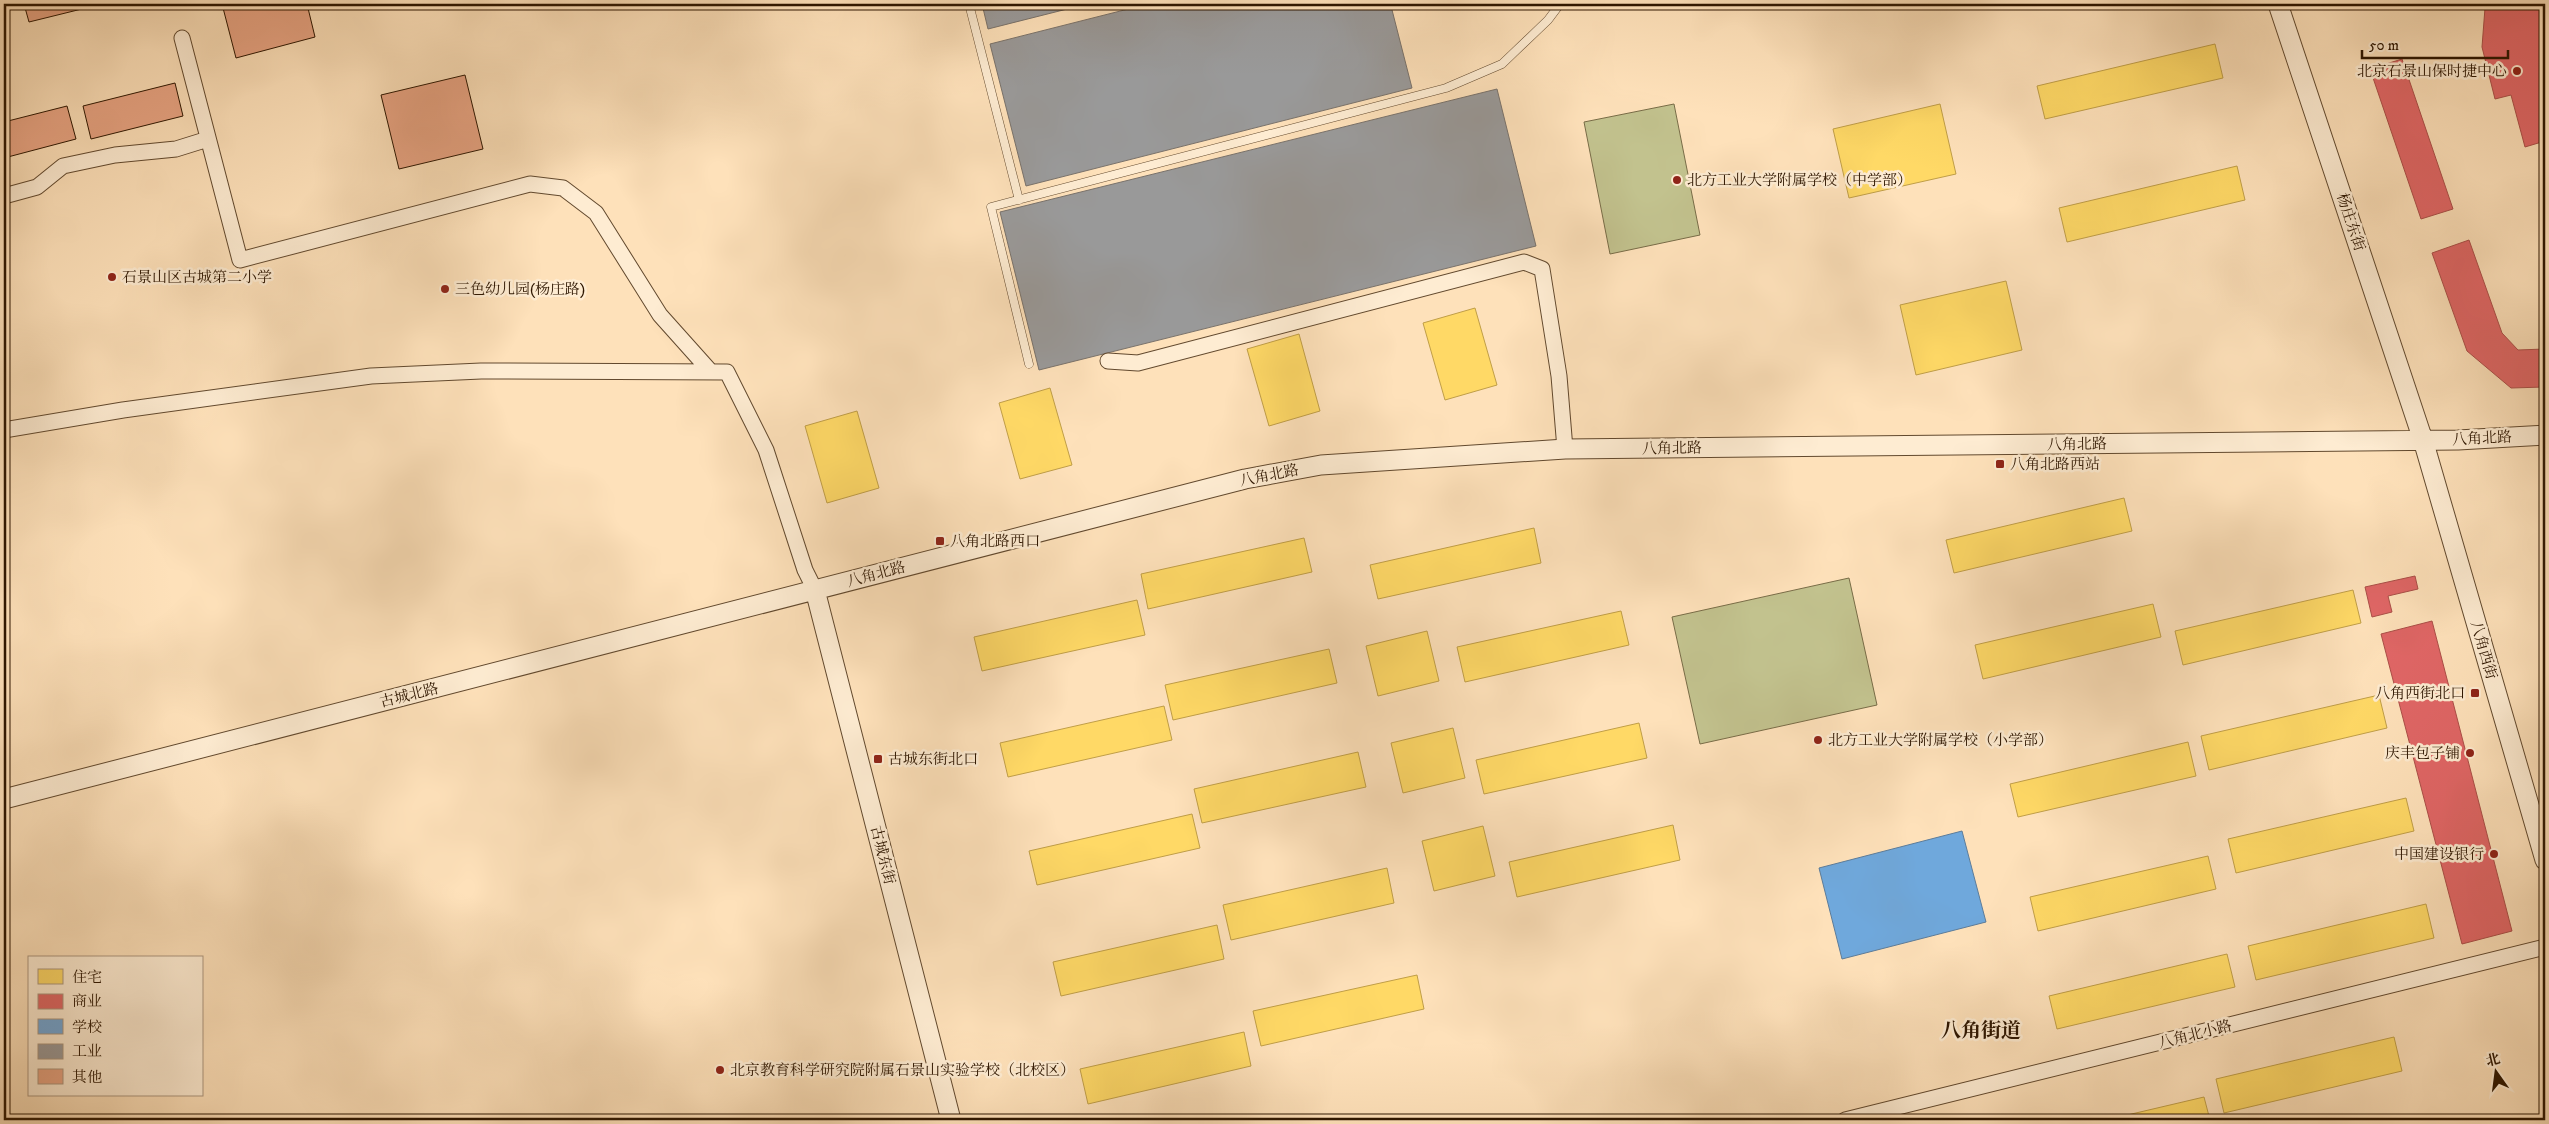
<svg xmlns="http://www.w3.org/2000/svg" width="2549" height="1124" font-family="'IM FELL DW Pica','Noto Serif SC',serif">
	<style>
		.green { fill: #c2c28e; stroke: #786c47 }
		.homes { fill: #ffd966; stroke: #c09e47 }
		.shops { fill: #e06666; stroke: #ab4e47 }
		.schools { fill: #6fa8dc; stroke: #5c7c9a }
		.industry { fill: #999; stroke: #79726b }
		.building { fill: #e8a483; stroke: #2e1600 }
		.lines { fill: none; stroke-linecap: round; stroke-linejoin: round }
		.service-casing { stroke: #62492e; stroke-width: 9 }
		.minor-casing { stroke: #62492e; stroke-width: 17 }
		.tertiary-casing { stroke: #62492e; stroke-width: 21 }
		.service { stroke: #feecd2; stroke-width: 8 }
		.minor { stroke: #feecd2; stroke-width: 15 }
		.tertiary { stroke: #feecd2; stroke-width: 19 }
		.poi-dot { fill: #8f2418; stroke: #feecd2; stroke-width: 2 }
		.labels { text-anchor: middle; stroke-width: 5; stroke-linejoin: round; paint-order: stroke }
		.poi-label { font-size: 15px; fill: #2e1600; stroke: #feecd2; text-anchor: start }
		.street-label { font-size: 15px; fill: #2e1600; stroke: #feecd2 }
		.district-label { font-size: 20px; font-weight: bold; fill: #2e1600; stroke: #feecd2 }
	</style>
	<rect width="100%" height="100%" fill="#fee1ba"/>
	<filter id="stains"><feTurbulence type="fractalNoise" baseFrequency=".004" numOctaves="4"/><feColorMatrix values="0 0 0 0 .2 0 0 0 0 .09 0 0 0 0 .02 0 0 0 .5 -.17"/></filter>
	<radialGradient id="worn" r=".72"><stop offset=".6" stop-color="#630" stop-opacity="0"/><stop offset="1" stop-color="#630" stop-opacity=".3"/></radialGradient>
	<path class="green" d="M1674,104L1700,235L1610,254L1584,122Z
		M1849,578L1877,705L1700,744L1672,617Z"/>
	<path class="homes" d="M2215,44L2223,78L2045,119L2037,86Z
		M1940,104L1956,174L1849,198L1833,129Z
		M2237,166L2245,200L2067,242L2059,208Z
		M2006,281L2022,350L1916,375L1900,305Z
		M1475,308L1497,385L1445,400L1423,323Z
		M1299,334L1320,411L1269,426L1247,349Z
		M1050,388L1072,465L1020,479L999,403Z
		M857,411L879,488L827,503L805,426Z
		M2124,498L2132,531L1954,573L1946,540Z
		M1534,528L1541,563L1378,599L1370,565Z
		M1304,538L1312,572L1148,609L1141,574Z
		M2353,590L2361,623L2183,665L2175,631Z
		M1137,600L1145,635L982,671L974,637Z
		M2153,604L2161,637L1983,679L1975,645Z
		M1621,611L1629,645L1465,682L1457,647Z
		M1427,631L1439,681L1378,696L1366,646Z
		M1329,649L1337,683L1173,720L1165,685Z
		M2379,695L2387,728L2209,770L2201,736Z
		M1164,706L1172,740L1008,777L1000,743Z
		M1639,723L1647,758L1484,794L1476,760Z
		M1453,728L1465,778L1403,793L1391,743Z
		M2188,742L2196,776L2018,817L2010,784Z
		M1358,752L1366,787L1202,823L1194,789Z
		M2406,798L2414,831L2236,873L2228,839Z
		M1192,814L1200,848L1037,885L1029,851Z
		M1673,825L1680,860L1517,897L1509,862Z
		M1483,826L1495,876L1434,891L1422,841Z
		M2208,856L2216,889L2038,931L2030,897Z
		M1387,868L1394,903L1231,940L1223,905Z
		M2426,904L2434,938L2256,980L2248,946Z
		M1217,925L1224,959L1061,996L1053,962Z
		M2227,954L2235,987L2057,1029L2049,996Z
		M1417,975L1424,1009L1261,1046L1253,1011Z
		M1244,1032L1251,1066L1088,1104L1080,1069Z
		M2394,1037L2402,1071L2224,1113L2216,1079Z
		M2204,1097L2210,1120H2106Z"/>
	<path class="shops" d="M2488,4H2545V141L2525,147L2511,95L2495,99L2482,47L2485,8Z
		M2402,59L2453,209L2421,219L2370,69Z
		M2469,240L2502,333L2518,350L2545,349V387L2511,388L2467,351L2432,253Z
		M2415,576L2418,589L2388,596L2392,612L2372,617L2365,587Z
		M2432,621L2512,931L2462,944L2381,634Z"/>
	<path class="schools" d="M1962,831L1986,922L1842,959L1819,868Z"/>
	<path class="industry" d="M982,4H1087L988,29Z
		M1148,4H1399L1391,6L1412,88L1026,186L990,44Z
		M1497,89L1536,246L1039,370L1000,212Z"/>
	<path class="building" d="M24,4H102L29,22Z
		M222,4H307L315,37L236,58Z
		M465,75L483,149L399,169L381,95Z
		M175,83L183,116L91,139L83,106Z
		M67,106L76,139L4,158V122Z"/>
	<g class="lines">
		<g class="service-casing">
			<path id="service" d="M969,4L1019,200
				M1029,364L991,207L1446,88L1502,64L1548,20L1560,4"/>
		</g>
		<g class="minor-casing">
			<path id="minor" d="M182,38L240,260L530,184L563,188L596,213L660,315L711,372
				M4,196L37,187L63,166L115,155L176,149L208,139
				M1108,361L1138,363L1524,262L1542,269L1559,376L1565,449
				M4,430L123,410L371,376L481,371L727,372L766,450L805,570L815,590
				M1845,1120L2545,947"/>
		</g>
		<g class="tertiary-casing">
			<path id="tertiary" d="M2278,4L2423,440L2545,860
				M815,590L951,1120
				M4,799L1245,479L1321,465L1565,449L2458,440L2545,435"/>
		</g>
		<use href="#service" class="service"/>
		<use href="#minor" class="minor"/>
		<use href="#tertiary" class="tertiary"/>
	</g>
	<g class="poi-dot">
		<circle cx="2517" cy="71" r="5"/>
		<circle cx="1677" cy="180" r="5"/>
		<circle cx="112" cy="277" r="5"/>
		<circle cx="445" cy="289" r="5"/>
		<rect x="1995" y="459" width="10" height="10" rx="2.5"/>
		<rect x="935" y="536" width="10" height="10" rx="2.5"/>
		<rect x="2470" y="688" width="10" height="10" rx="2.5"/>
		<circle cx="1818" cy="740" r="5"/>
		<circle cx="2470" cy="753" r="5"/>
		<rect x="873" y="754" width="10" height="10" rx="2.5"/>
		<circle cx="2494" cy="854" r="5"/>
		<circle cx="720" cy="1070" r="5"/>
	</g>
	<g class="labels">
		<g class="poi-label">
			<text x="2507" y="76" text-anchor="end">北京石景山保时捷中心</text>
			<text x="1687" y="185">北方工业大学附属学校（中学部）</text>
			<text x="122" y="282">石景山区古城第二小学</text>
			<text x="455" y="294">三色幼儿园(杨庄路)</text>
			<text x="2010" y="469">八角北路西站</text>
			<text x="950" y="546">八角北路西口</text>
			<text x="2465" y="698" text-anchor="end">八角西街北口</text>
			<text x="1828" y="745">北方工业大学附属学校（小学部）</text>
			<text x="2460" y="758" text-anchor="end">庆丰包子铺</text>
			<text x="888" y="764">古城东街北口</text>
			<text x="2484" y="859" text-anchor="end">中国建设银行</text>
			<text x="730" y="1075">北京教育科学研究院附属石景山实验学校（北校区）</text>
		</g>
		<g class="street-label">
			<text transform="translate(2351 222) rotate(72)" y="5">杨庄东街</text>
			<text transform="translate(2482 438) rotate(-3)" y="5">八角北路</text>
			<text transform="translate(2077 444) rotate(-1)" y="5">八角北路</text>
			<text transform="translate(1672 448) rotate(-1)" y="5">八角北路</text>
			<text transform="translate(1269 475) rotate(-11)" y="5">八角北路</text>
			<text transform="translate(876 574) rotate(-15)" y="5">八角北路</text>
			<text transform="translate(2484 650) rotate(74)" y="5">八角西街</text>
			<text transform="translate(409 695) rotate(-14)" y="5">古城北路</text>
			<text transform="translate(883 855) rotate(76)" y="5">古城东街</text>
			<text transform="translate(2195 1034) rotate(-14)" y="5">八角北小路</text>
		</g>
		<g class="district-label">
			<text x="1981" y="1037">八角街道</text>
		</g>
	</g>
	<rect width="2549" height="1124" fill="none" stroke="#fee1ba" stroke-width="20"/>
	<rect x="5" y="5" width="2539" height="1114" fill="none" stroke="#2e1600" stroke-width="2.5"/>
	<rect x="10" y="10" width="2529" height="1104" fill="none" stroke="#2e1600"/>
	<rect x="28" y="956" width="175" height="140" fill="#feecd2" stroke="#ab967e"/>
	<rect x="38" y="969" width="25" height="15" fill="#ffd966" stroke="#ab967e"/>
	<text x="72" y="982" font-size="15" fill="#2e1600">住宅</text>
	<rect x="38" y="994" width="25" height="15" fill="#e06666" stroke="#ab967e"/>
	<text x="72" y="1006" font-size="15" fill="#2e1600">商业</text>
	<rect x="38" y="1019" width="25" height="15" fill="#6fa8dc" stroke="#ab967e"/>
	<text x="72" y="1032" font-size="15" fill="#2e1600">学校</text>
	<rect x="38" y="1044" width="25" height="15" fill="#999999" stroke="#ab967e"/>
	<text x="72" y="1056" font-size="15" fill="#2e1600">工业</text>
	<rect x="38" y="1069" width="25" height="15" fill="#e8a483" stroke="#ab967e"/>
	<text x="72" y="1082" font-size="15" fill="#2e1600">其他</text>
	<g transform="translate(2496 1072) rotate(346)" stroke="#feecd2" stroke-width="4" paint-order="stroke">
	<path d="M0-4L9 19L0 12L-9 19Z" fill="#2e1600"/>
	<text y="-8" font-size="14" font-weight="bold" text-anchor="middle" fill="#2e1600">北</text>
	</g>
	<path d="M2362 50v8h146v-8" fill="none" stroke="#2e1600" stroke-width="2.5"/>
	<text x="2369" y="50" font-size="15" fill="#2e1600" stroke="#feecd2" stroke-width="4" paint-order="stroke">50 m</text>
	<rect width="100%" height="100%" filter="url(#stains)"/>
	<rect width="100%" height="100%" fill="url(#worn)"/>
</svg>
